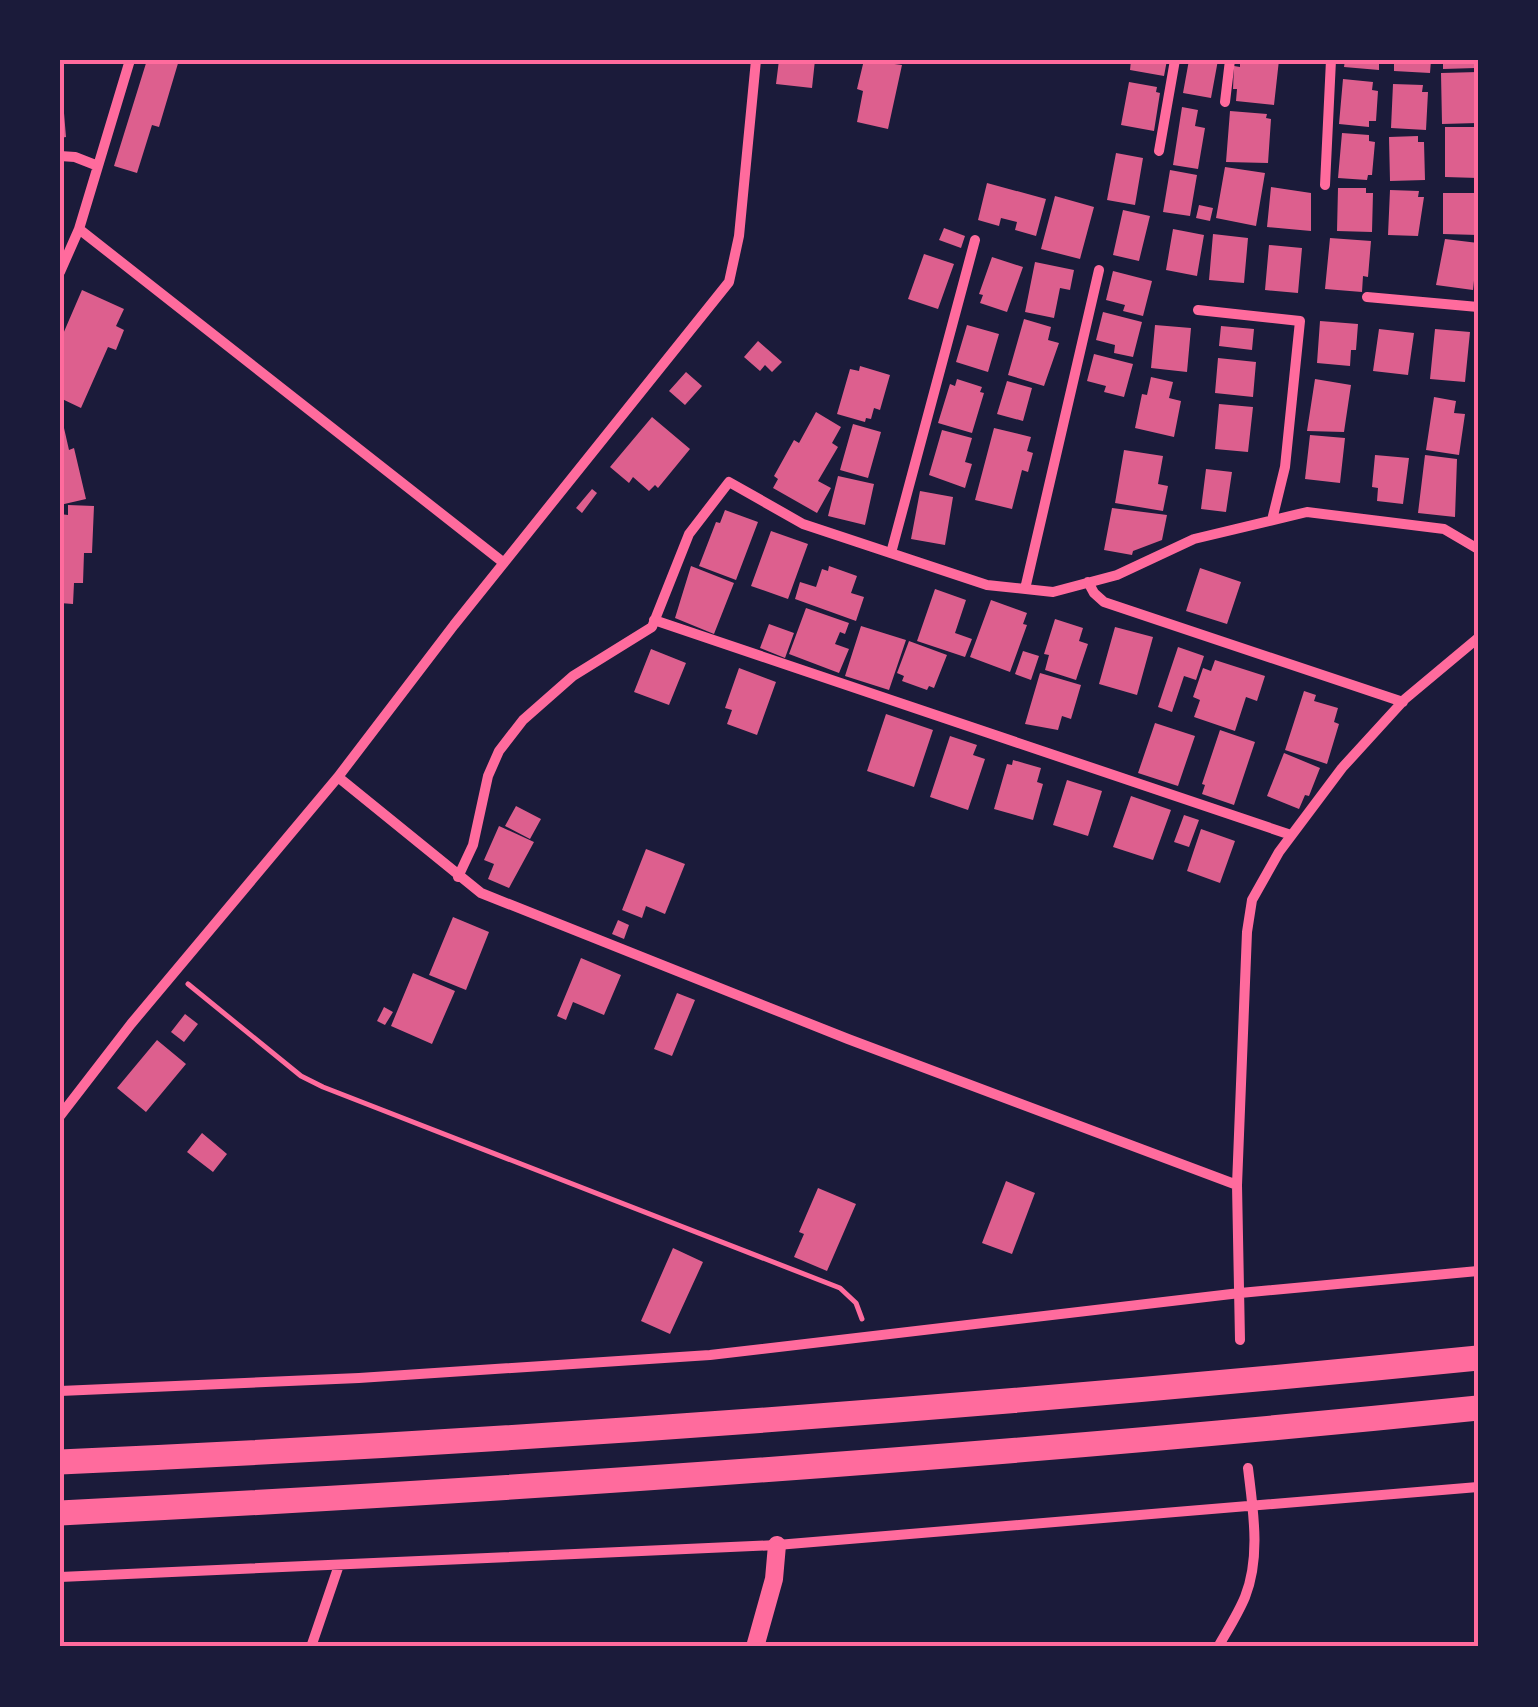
<svg xmlns="http://www.w3.org/2000/svg" width="1538" height="1707" font-family="Helvetica,sans-serif">
	<style>
		.building { fill: #dd5f8e }
		.lines { fill: none; stroke-linecap: round; stroke-linejoin: round }
		.path { stroke: #ff6b9d; stroke-width: 5 }
		.minor { stroke: #ff6b9d; stroke-width: 10 }
		.tertiary { stroke: #ff6b9d; stroke-width: 18 }
		.motorway { stroke: #ff6b9d; stroke-width: 25 }
		.neatline { fill: none; stroke: #ff6b9d; stroke-width: 4 }
	</style>
	<rect width="100%" height="100%" fill="#1b1b3a"/>
	<path class="building" d="M147,60H179L159,127L152,125L137,173L114,166Z
		M779,60H815L812,88L776,84Z
		M864,60L902,65L888,129L857,122L863,91L857,89Z
		M1131,60H1167L1164,76L1130,70Z
		M1189,60H1218L1211,98L1183,93Z
		M1240,60H1279L1274,105L1236,101L1237,89H1233L1234,66L1240,67Z
		M1345,60H1379V70L1344,67Z
		M1394,60H1431L1430,73L1394,71Z
		M1443,60H1478V65L1476,68L1443,69Z
		M1478,72V123L1442,124L1441,73Z
		M1343,79L1373,82L1372,90L1378,91L1376,121H1369V127L1339,124Z
		M1129,82L1157,87L1156,92L1160,93L1154,131L1121,125Z
		M1393,84L1423,85L1422,92H1428L1426,130L1391,128Z
		M60,101H63L66,137L60,138Z
		M1182,107L1198,110L1195,126L1205,128L1198,169L1173,165Z
		M1230,111L1267,114L1266,118L1271,119L1268,163L1226,162Z
		M1445,127H1478V178L1445,177Z
		M1342,133L1369,135V141L1375,142L1372,175H1368L1367,180L1338,178Z
		M1418,136V142H1424L1425,180L1390,181L1389,137Z
		M1116,153L1143,158L1135,205L1107,200Z
		M1225,167L1265,173L1256,226L1216,218Z
		M1170,170L1197,175L1190,216L1163,212Z
		M987,183L1046,199L1036,236L1015,230L1017,222L1001,218L999,226L978,220Z
		M1271,187L1311,193V231L1267,227Z
		M1338,188H1366V193H1373L1372,232L1337,231Z
		M1390,190L1419,191L1418,197H1424L1418,236L1388,235Z
		M1443,193H1478V235L1443,234Z
		M1055,196L1094,207L1080,259L1041,249Z
		M1199,205L1213,208L1210,221L1196,218Z
		M1123,210L1150,216L1139,261L1113,255Z
		M944,228L965,236L961,248L939,240Z
		M1173,229L1204,235L1197,276L1166,270Z
		M1213,234L1248,238L1244,283L1209,280Z
		M1330,238L1371,241L1368,277L1363,276L1362,292L1325,289Z
		M1445,239L1478,243L1473,290L1436,285Z
		M1269,245L1302,248L1298,293L1265,290Z
		M924,254L954,264L938,309L908,299Z
		M992,257L1023,267L1007,312L980,303L983,295L979,294Z
		M1035,262L1074,270L1070,290L1060,288L1054,318L1025,312Z
		M1113,271L1152,281L1143,316L1123,311L1125,305L1106,300Z
		M82,290L124,309L116,326L124,330L116,350L108,347L81,408L60,398V341Z
		M1103,312L1142,322L1133,357L1114,353L1115,345L1096,340Z
		M1024,319L1051,327L1048,340L1059,343L1044,386L1008,375Z
		M1320,321L1358,324L1356,350H1351L1350,366L1317,363Z
		M967,325L999,334L988,372L956,362Z
		M1155,325L1191,328L1187,372L1151,368Z
		M1221,326L1254,329L1252,350L1219,346Z
		M1379,329L1414,333L1408,375L1373,371Z
		M1435,329L1470,332L1465,382L1430,379Z
		M758,341L782,362L772,372L765,365L760,371L744,357Z
		M1094,354L1133,364L1124,397L1104,392L1106,386L1087,381Z
		M1218,358L1256,362L1253,397L1215,393Z
		M860,366L890,375L880,410L874,408L871,419L866,418L865,422L837,414L850,369L859,371Z
		M686,372L702,386L685,405L669,391Z
		M1151,377L1173,382L1169,398L1181,401L1174,437L1135,428L1142,394L1147,395Z
		M957,379L982,387L980,392L984,393L972,433L938,423L950,384L955,386Z
		M1315,379L1351,385L1344,432L1307,431Z
		M1007,381L1032,388L1023,421L997,414Z
		M1434,397L1456,401L1454,413L1465,414L1459,455L1426,450Z
		M1219,404L1253,407L1248,452L1215,449Z
		M816,412L841,427L832,443L838,447L818,481L831,488L817,513L773,488L778,479L774,476L794,440L799,443Z
		M652,417L690,449L658,488L655,485L649,491L633,477L629,483L610,467Z
		M853,424L881,432L868,478L840,470Z
		M64,428L69,450L74,448L86,499L60,505V429Z
		M994,428L1031,437L1027,451L1033,453L1028,472L1022,470L1012,509L975,500Z
		M942,430L972,438L965,462L972,464L965,488L929,475Z
		M1310,435L1345,438L1340,483L1305,479Z
		M1124,450L1163,456L1158,484L1168,486L1163,511L1115,503Z
		M1375,455L1409,458L1403,504L1377,501L1378,488L1372,487Z
		M1425,455L1457,459L1455,517L1418,513Z
		M1206,469L1232,472L1226,512L1201,509Z
		M838,476L874,484L865,525L828,516Z
		M592,489L597,493L582,513L576,508Z
		M920,491L953,497L945,545L911,539Z
		M68,505L94,506L92,553H84L83,583H74L73,604L60,603V514L68,515Z
		M1112,508L1167,515L1162,540L1133,551L1132,555L1104,550Z
		M725,510L758,522L736,580L699,566L716,522L720,523Z
		M771,531L808,544L788,599L751,586Z
		M691,566L734,583L714,634L675,618Z
		M829,566L857,576L851,593L864,597L856,621L795,599L800,582L816,587L822,569L828,571Z
		M1200,568L1241,582L1227,624L1186,611Z
		M935,589L966,600L955,633L972,639L965,657L917,641Z
		M991,600L1027,613L1023,624L1027,625L1010,672L970,657Z
		M806,608L849,623L845,634L840,632L835,644L849,649L839,673L789,654Z
		M1055,619L1083,628L1079,641L1088,644L1076,680L1045,670L1049,655L1044,654Z
		M769,624L794,633L785,658L760,648Z
		M861,626L906,640L889,690L845,676Z
		M1115,627L1153,637L1137,695L1099,684Z
		M909,641L947,655L934,688L929,686L927,690L902,681L904,676L897,673Z
		M1178,647L1204,656L1196,680L1184,676L1172,712L1158,707Z
		M651,649L686,663L669,705L634,692Z
		M1023,651L1039,656L1031,680L1015,674Z
		M1215,660L1265,676L1257,701L1246,697L1235,731L1194,717L1200,700L1193,697L1203,668L1211,671Z
		M739,668L776,682L757,735L727,724L732,710L725,708Z
		M1040,673L1081,685L1071,719L1062,716L1058,730L1025,724Z
		M1304,691L1316,695L1314,701L1338,708L1334,722L1339,724L1327,764L1285,750Z
		M886,714L933,730L914,787L867,771Z
		M1155,723L1195,736L1178,786L1138,773Z
		M1220,730L1255,742L1234,805L1202,794L1205,785L1202,784Z
		M950,736L977,745L973,755L985,759L968,810L930,797Z
		M1284,753L1320,768L1309,796L1305,795L1299,809L1267,796Z
		M1013,760L1041,768L1037,782L1043,784L1033,820L994,809L1007,764L1012,765Z
		M1067,780L1102,791L1088,836L1053,825Z
		M1131,796L1171,810L1153,860L1113,847Z
		M516,806L541,819L530,839L505,826Z
		M1184,815L1199,820L1189,847L1174,842Z
		M499,826L534,842L509,888L488,879L494,864L484,860Z
		M1201,829L1235,841L1220,883L1187,871Z
		M646,849L685,864L665,914L646,906L642,918L622,910Z
		M453,917L489,932L466,990L429,975Z
		M618,920L629,925L624,939L612,934Z
		M581,958L621,975L604,1015L573,1002L566,1020L557,1016Z
		M413,973L455,991L432,1044L391,1026Z
		M677,993L695,1000L672,1056L654,1049Z
		M384,1007L393,1012L385,1025L377,1021Z
		M185,1014L198,1024L184,1042L171,1032Z
		M157,1040L186,1064L146,1112L117,1088Z
		M202,1133L227,1154L213,1172L187,1152Z
		M1006,1181L1035,1193L1012,1254L982,1243Z
		M818,1188L856,1204L827,1271L794,1257L804,1234L799,1232Z
		M673,1248L703,1262L670,1334L641,1321Z"/>
	<g class="lines">
		<path class="path" d="M188,984L301,1076L323,1087L840,1288L856,1303L862,1319"/>
		<path class="minor" d="M1225,102L1230,60
			M1159,151L1175,60
			M60,156L75,157L98,166
			M1325,185L1331,60
			M79,229L504,563
			M60,272L79,229L130,60
			M1367,297L1478,307
			M1198,310L1300,321L1285,467L1272,520
			M891,553L975,240
			M1088,582L1094,593L1104,602L1403,702
			M1025,589L1099,270
			M654,620L1291,835
			M338,777L481,893L848,1039L1237,1185
			M458,877L473,845L488,776L499,751L523,720L573,676L652,627L689,534L729,482L803,524L987,585L1053,592L1117,575L1194,539L1307,512L1444,529L1478,549
			M60,1116L131,1024L338,777L454,625L729,282L739,236L756,60
			M1240,1340L1237,1185L1247,932L1252,900L1279,852L1342,768L1405,699L1478,638
			M60,1391L359,1378L710,1355L1240,1293L1478,1271
			M60,1577L777,1545L1478,1487
			M311,1647L339,1565
			M1218,1647C1227,1631 1238,1614 1245,1597C1261,1557 1253,1510 1248,1468"/>
		<path class="tertiary" d="M755,1647L774,1579L777,1545"/>
		<path class="motorway" d="M60,1462C534,1441 1006,1405 1478,1358
			M60,1513C533,1489 1006,1456 1478,1408"/>
	</g>
	<rect width="1538" height="1707" fill="none" stroke="#1b1b3a" stroke-width="125"/>
	<rect x="62" y="62" width="1414" height="1582" class="neatline"/>
</svg>
